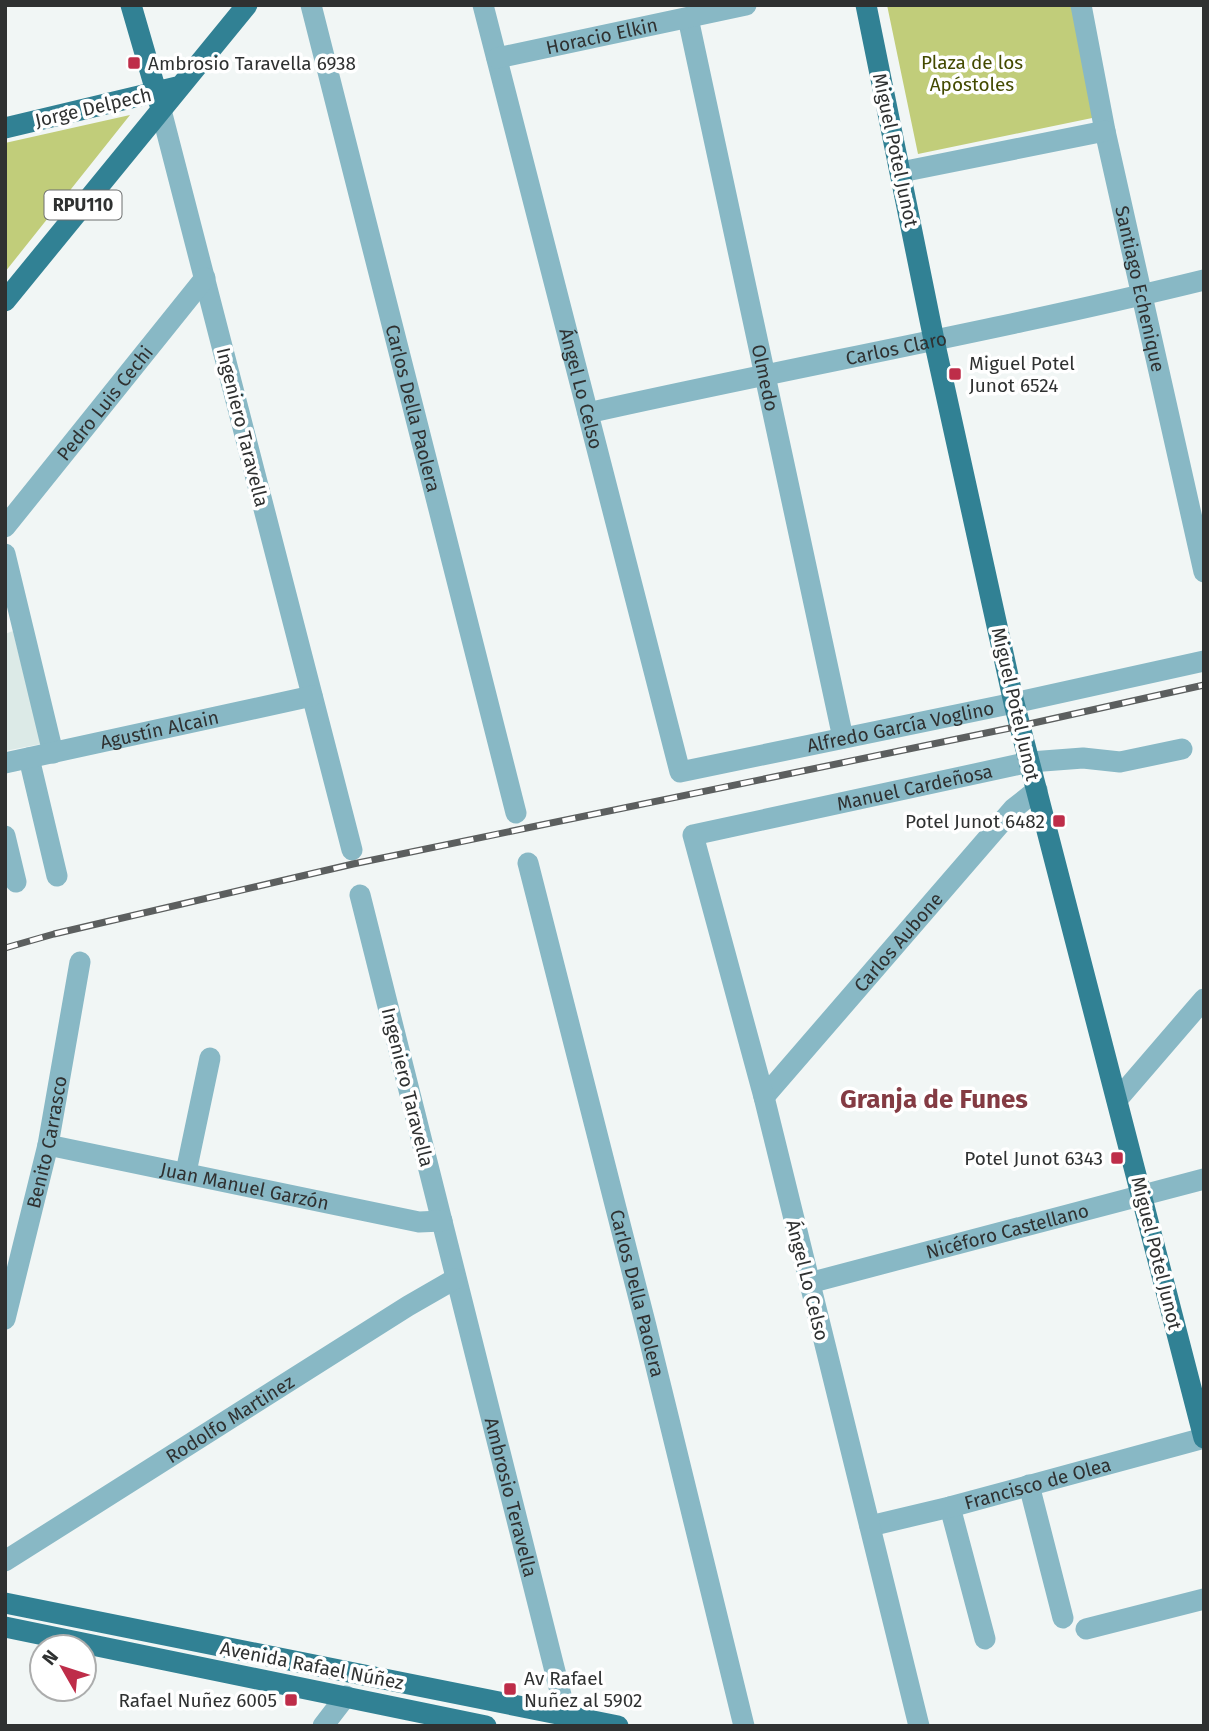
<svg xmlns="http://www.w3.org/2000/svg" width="1209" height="1731" font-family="'Fira Sans',sans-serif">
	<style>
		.built { fill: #dceae7 }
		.green { fill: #c1cd7a }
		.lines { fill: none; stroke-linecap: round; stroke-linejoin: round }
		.minor { stroke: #88b8c5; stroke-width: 21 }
		.major { stroke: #318194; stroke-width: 21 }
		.rail-casing { stroke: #5c5f5f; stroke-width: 7 }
		.rail { stroke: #fff; stroke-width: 4.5; stroke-dasharray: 13; stroke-linecap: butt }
		.poi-dot { fill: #be2d49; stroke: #fff; stroke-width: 2.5 }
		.labels { text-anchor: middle; stroke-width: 7; stroke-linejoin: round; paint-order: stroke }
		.shield { fill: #fff; stroke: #6d6f6f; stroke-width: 2 }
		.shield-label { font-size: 18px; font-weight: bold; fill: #2f3131 }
		.street-label { font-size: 19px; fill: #2f3131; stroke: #fff }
		.park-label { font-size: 19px; fill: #434a00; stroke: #fff }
		.poi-label { font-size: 19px; fill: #2f3131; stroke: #fff; text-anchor: start }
		.district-label { font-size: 26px; font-weight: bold; fill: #843b43; stroke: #fff }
	</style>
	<rect width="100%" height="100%" fill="#f1f6f5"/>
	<path class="built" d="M13,631L41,744L5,751V634Z"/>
	<path class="green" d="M887,5H1074L1097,117L918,154Z
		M130,115L5,272V143Z"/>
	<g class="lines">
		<g class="minor">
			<path id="s1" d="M311,5L516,813"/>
			<path id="s2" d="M483,5L680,772L1014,703L1204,661"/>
			<path id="s3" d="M1081,5L1105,131L1204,572"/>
			<path id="s4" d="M688,18L843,738"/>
			<path id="s5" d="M497,58L746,5"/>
			<path d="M161,110L352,850"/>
			<path d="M901,172L1105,131"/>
			<path id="s6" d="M588,413C793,367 1000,330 1204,280"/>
			<path id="s7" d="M5,527L205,278"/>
			<path d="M5,554L53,753"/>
			<path d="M29,758L57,876"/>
			<path id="s8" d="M5,763L312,696"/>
			<path d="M5,836L16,882"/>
			<path id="s9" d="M528,863L646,1326L744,1726"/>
			<path id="s10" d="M360,895L566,1715"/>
			<path id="s11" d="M764,1097L1013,809L1037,790"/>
			<path d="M1117,1100L1204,999"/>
			<path id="s12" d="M48,1145L419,1222L442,1221"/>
			<path d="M186,1172L210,1058"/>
			<path id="s13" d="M809,1283L1204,1179"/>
			<path id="s14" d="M5,1319L48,1145L80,962"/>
			<path d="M1029,1485L1063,1618"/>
			<path d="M950,1507L985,1639"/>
			<path id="s15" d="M870,1526L950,1507L1204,1438"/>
			<path id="s16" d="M5,1561L408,1306L455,1279"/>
			<path d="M1086,1629L1204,1599"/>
			<path d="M323,1726L346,1696"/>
			<path id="s17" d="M919,1726L764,1097L693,835L1030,762L1083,758L1120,762L1182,749"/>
		</g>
		<path class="major" d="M131,5L160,105
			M866,5L934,340L1014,703L1204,1438
			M5,128L181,86
			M5,301L247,5
			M5,1603L618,1726
			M5,1627L486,1726"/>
		<g class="rail-casing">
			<path id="rail" d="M5,948L54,934L353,864L1020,726L1204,685"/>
		</g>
		<use href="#rail" class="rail"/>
	</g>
	<g class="poi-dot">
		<rect x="127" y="56" width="14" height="14" rx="3.5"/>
		<rect x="948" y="367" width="14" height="14" rx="3.5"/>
		<rect x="1052" y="814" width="14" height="14" rx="3.5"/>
		<rect x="1110" y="1151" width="14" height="14" rx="3.5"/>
		<rect x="503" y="1682" width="14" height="14" rx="3.5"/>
		<rect x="284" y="1693" width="14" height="14" rx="3.5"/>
	</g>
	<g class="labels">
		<rect class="shield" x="44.5" y="190.5" width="77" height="29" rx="5"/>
		<g class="shield-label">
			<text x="83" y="211">RPU110</text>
		</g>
		<g class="street-label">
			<text dy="7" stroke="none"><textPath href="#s5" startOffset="107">Horacio Elkin</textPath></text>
			<text transform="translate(93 107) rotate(-13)" y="7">Jorge Delpech</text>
			<text transform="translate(896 150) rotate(78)" y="7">Miguel Potel Junot</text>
			<text dy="7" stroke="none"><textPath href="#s3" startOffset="290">Santiago Echenique</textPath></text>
			<text dy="7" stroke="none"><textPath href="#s6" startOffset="315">Carlos Claro</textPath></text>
			<text dy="7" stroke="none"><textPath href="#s4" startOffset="368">Olmedo</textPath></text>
			<text dy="7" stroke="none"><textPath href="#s2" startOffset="396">Ángel Lo Celso</textPath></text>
			<text dy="7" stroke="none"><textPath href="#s7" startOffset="159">Pedro Luis Cechi</textPath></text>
			<text dy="7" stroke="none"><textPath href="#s1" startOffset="416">Carlos Della Paolera</textPath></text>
			<text transform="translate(243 427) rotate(76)" y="7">Ingeniero Taravella</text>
			<text transform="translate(1016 704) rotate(77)" y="7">Miguel Potel Junot</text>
			<text dy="7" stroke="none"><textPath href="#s2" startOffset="1017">Alfredo García Voglino</textPath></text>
			<text dy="7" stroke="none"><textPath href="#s8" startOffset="158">Agustín Alcain</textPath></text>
			<text dy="7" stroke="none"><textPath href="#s17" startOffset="1146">Manuel Cardeñosa</textPath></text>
			<text dy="7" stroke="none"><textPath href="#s11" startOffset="205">Carlos Aubone</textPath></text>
			<text transform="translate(408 1087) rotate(76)" y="7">Ingeniero Taravella</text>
			<text dy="7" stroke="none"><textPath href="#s14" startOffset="182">Benito Carrasco</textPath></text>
			<text dy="7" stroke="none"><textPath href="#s12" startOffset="201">Juan Manuel Garzón</textPath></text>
			<text dy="7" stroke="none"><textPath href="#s13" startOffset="205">Nicéforo Castellano</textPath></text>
			<text transform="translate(1157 1253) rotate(76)" y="7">Miguel Potel Junot</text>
			<text transform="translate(808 1280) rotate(76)" y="7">Ángel Lo Celso</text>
			<text dy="7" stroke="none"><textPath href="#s9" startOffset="444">Carlos Della Paolera</textPath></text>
			<text dy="7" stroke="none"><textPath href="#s16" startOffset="266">Rodolfo Martinez</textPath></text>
			<text dy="7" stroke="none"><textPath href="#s15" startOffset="173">Francisco de Olea</textPath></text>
			<text dy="7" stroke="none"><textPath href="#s10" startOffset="621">Ambrosio Teravella</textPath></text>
			<text transform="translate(312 1665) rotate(11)" y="7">Avenida Rafael Núñez</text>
		</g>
		<g class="park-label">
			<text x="972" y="69">Plaza de los<tspan x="972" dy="22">Apóstoles</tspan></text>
		</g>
		<g class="poi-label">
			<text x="148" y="70">Ambrosio Taravella 6938</text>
			<text x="969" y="370">Miguel Potel<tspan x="969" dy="22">Junot 6524</tspan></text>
			<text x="1045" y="828" text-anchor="end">Potel Junot 6482</text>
			<text x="1103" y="1165" text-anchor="end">Potel Junot 6343</text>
			<text x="524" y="1685">Av Rafael<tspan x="524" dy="22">Nuñez al 5902</tspan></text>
			<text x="277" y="1707" text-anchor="end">Rafael Nuñez 6005</text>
		</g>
		<g class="district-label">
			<text x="934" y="1108">Granja de Funes</text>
		</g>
	</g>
	<rect width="1209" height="1731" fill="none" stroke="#2f3131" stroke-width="14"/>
	<g transform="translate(63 1668) rotate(309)"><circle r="33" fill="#ffffff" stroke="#acadad" stroke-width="2"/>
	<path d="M0-5L12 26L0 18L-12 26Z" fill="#be2d49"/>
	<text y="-10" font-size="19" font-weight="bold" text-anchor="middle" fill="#2f3131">N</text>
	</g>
</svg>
